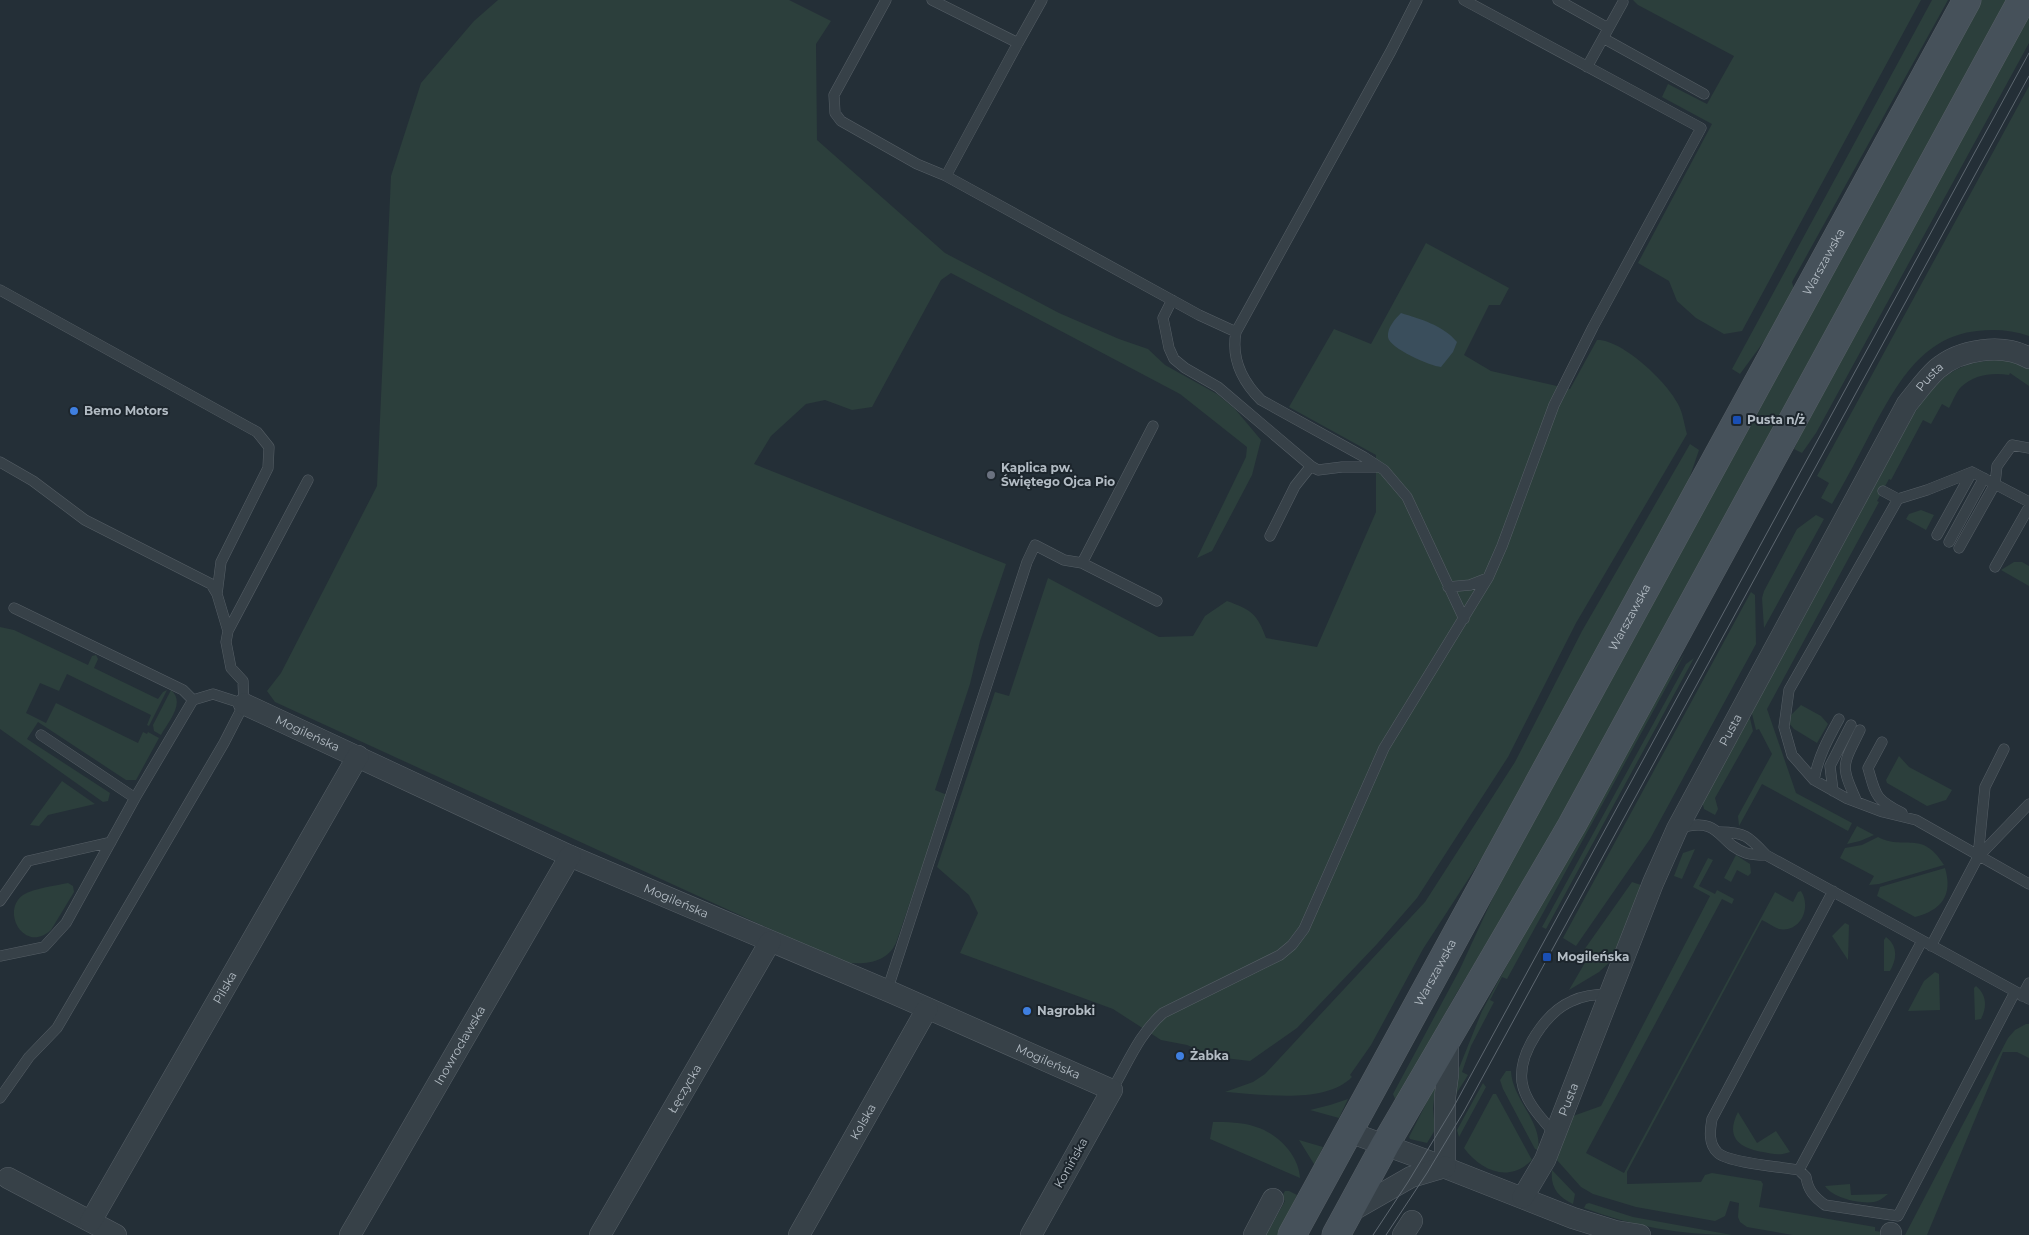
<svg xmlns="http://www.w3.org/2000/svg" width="2029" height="1235" font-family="Montserrat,sans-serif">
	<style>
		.green { fill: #2c3f3c }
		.water { fill: #3a4e5c }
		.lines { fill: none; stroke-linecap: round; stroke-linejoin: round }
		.service-casing { stroke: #565f66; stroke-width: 11 }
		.minor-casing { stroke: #565f66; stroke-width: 22 }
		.secondary-casing { stroke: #565f66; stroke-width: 29 }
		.service { stroke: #374148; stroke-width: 10 }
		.minor { stroke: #374148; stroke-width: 21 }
		.secondary { stroke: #46515a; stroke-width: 28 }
		.tram { stroke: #5e6871; stroke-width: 1 }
		.shop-dot { fill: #3f7fe0; stroke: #1d262d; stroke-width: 2 }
		.transit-dot { fill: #1a4fb4; stroke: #1d262d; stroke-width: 2 }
		.worship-dot { fill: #6b7280; stroke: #1d262d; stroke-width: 2 }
		.labels { text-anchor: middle; stroke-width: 4; stroke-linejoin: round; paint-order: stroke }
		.street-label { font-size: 12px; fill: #b3bcc4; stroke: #1d262d }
		.poi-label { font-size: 12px; font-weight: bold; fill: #b3bcc4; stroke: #1d262d; text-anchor: start }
	</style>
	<rect width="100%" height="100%" fill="#242f37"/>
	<path class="green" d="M498,0H789L831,21L816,44L817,140L945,253L1059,313L1119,339L1148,349L1165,365L1217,394L1235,409L1261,440L1252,475L1212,551L1197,558L1246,457L1247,447L1180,394L951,273L941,280L872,407L852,410L825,400L806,404L771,436L754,464L1006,564L980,641L970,684L935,790L947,795L896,943C886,964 863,965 842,962L275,702L267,691L281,673L377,486L391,176L421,83L474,21Z
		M1633,0H1921L1742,331L1724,334L1696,318L1677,301L1669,281L1638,263L1712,124L1662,97L1668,84L1707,104L1734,56L1638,5Z
		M1932,0H1948L1792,282L1795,293L1779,321L1740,374L1732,369Z
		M1979,0H2010L1527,879L1456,994L1399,1097L1395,1099L1393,1094L1459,971L1514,852Z
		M2029,9V43L1816,433L1802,453L1794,449L1797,443L1793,441Z
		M2029,86V336C2012,330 1995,329 1977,331C1921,337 1896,386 1872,430C1859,455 1846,480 1832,504L1821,498L1829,483L1817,476Z
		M1426,243L1509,288L1500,305H1489L1464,355L1491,371L1570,389L1597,340C1622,339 1668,383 1678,404C1683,413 1684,424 1687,434L1576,623L1508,757L1417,898L1377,944L1297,1028L1250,1061L1216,1057L1187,1045L1161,1040L1113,1009L960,953L978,913L969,895L937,867L995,692L1009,696L1048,578L1159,637L1193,636L1205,616L1227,601C1251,610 1257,613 1266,638L1317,647L1376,512V455L1289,407L1334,329L1371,344Z
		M2000,360L2009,361L2029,369V386L2010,373L2009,375C1992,372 1973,375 1961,387C1956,392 1953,401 1949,408L1942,404L1931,424L1923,420L1891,480L1889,479L1877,501L1879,502L1767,709L1796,793L1852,823L1848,831L1762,784L1739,826L1738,816L1772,754L1759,729L1756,730L1751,710L1908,423C1933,384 1950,361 2000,360Z
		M1690,444L1699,450L1686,488L1491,844L1423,949L1371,1045L1350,1075L1352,1077C1325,1105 1261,1094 1225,1092L1253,1082L1265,1074L1425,902L1515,762L1582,631Z
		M1921,510L1934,515L1926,530L1906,519L1909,514Z
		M1816,515L1824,519L1764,628L1762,598L1764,591L1797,529Z
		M2014,562H2022L2029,566V586L2001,570Z
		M1751,592L1755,595L1756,644L1650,839L1576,946L1563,938Z
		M0,627L14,630L88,665L92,656L96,655L98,659L94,668L158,699L163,692L167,690L149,726L147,725L151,715L67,674L59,691L40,683L26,713L46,723L56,703L138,743L143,732L147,734L148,732L159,738L136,780H126L38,722L27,739L110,793L108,801L103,802L0,729Z
		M1685,653L1507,979L1502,977L1490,1000L1494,1002L1471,1046L1462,1072L1468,1075L1456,1094L1455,1078L1482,1011L1643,716Z
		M1694,658L1546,929L1542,927L1686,664Z
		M171,690C186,703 168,722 161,735L154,731L153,725Z
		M1801,705L1821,716L1828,724L1817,743L1794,729L1789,723L1790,716Z
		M1749,714L1753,731L1715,798L1718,809L1715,815L1704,809L1702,801Z
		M1899,756L1909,767L1952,790L1946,800L1927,806L1887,783L1886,780Z
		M62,781L95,804L48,815L39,826L30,825Z
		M1857,826L1874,835L1860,841L1847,844Z
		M1878,837C1904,851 1922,829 1944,865L1879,884L1869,885L1874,876L1840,858L1845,848L1862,845Z
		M1695,849L1682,879L1674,876L1683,853Z
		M1736,855L1750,864L1751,873L1748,876L1737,870L1731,882L1724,878Z
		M1708,858L1713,860L1699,886L1715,894L1717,890L1734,899L1732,904L1722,899L1586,1153L1624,1173L1775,892L1793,902L1798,892L1801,891C1812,908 1800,933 1779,929C1773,927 1767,922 1762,920L1627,1172V1184L1701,1182L1705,1175L1712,1173L1761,1181L1763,1184L1759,1207L1875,1227V1231L1883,1232L1882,1235H1793L1747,1227L1740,1222L1738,1217L1739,1203L1730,1201L1725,1216L1715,1221L1636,1207L1593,1194L1581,1187L1556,1159L1573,1116L1601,1106L1710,896L1693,887Z
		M1945,868C1953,895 1942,910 1915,917L1877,896L1880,887Z
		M1632,882L1641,885L1611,961L1599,972L1569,990L1590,954L1584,950Z
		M68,883L73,886L74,892L51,930C25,954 0,912 23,895C35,888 54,886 68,883Z
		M1845,923L1849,925L1848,960L1832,936Z
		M1886,937C1898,946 1897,959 1890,971H1884V940Z
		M1935,972L1939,974L1940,1010L1908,1011L1924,981Z
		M1976,986C1987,995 1987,1007 1981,1019L1975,1020L1974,988Z
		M2026,1024H2029V1058L2017,1052H2003L1927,1235H1905L2008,1038L2015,1030Z
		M1506,1071H1511C1512,1099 1543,1122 1538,1150L1535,1149L1503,1089L1500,1080Z
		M1483,1083L1486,1087L1459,1137L1457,1130Z
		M1436,1084L1433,1108L1435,1130L1427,1143L1410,1139L1409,1137Z
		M1493,1094H1496L1532,1160C1509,1183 1481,1171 1464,1148Z
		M1348,1099L1339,1118L1310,1110L1330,1105Z
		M1738,1112L1757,1143L1776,1131L1790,1152C1780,1156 1772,1154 1763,1152C1739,1148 1725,1137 1738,1112Z
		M1213,1122C1227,1122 1242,1122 1256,1127C1277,1133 1299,1155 1300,1178L1210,1139Z
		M1299,1140L1323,1147L1315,1164H1314Z
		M1552,1170L1575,1194L1573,1204C1558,1197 1550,1187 1552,1170Z
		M1850,1184L1851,1195L1888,1194C1883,1198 1879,1201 1874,1202C1859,1204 1833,1198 1825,1186Z
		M1285,1191H1289L1297,1195L1280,1235H1266L1285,1201L1281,1198Z
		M1589,1203L1633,1217L1732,1235C1681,1235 1631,1226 1584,1208L1586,1204Z"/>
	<path class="water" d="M1401,313C1420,319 1443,325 1457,342L1453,352L1441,367C1430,366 1389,348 1388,337C1387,328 1395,319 1401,313Z"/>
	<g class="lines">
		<g class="service-casing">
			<path id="service" d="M886,0L834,95L835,113L841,121L917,164L946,176L1199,315L1236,332
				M932,0L1018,43L946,176
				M1417,0L1391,51L1236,332C1231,359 1242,381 1261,400L1364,457L1384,470L1407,497L1464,619
				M1558,0L1608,28
				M1603,38L1704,94
				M1018,43L1042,0
				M1587,67L1623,2
				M0,290L257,432L269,447L268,468L221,562L217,594
				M1172,300L1163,318L1169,348L1174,359L1185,368L1218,387L1311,466L1318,470L1342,467H1379
				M0,462L33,481L85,520L211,584L217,594L228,631
				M1883,491L1898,499
				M2029,502L1972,472L1927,490L1898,499L1789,690L1784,727L1792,755L1814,780L1846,798L1883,812L1916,820L2029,884
				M1937,535L1972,472
				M1270,536L1295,486L1311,466
				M1949,542L1984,478
				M1959,548L1995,484L1997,466L2012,445L2029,448
				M1082,563L1157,601
				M1995,567L2029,507
				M1448,587L1470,585L1488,578
				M14,608L183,690L193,700
				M41,735L135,798
				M1882,742L1868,768C1876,796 1875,799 1902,813
				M1814,780C1818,757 1828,739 1839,719
				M1833,791L1830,766L1851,725
				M1857,802C1840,764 1842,767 1860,730
				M1680,828C1722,816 1717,843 1746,853C1752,855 1760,855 1766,855
				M1720,832C1745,832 1749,837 1766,855L2029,999
				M1978,857L1985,787L2004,749
				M1833,891L1712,1119C1710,1130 1708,1144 1718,1153C1729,1163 1782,1167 1799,1170L1922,941
				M0,901L28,861L111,842
				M1931,946L1978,857L2029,804
				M0,956L44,947L66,923L135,798L193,700L213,694L244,704
				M887,991L1027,562L1035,545L1064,560L1082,563L1153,426
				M2022,996L2029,983
				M1112,1090C1128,1063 1139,1034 1163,1013L1280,955L1292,945L1304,929L1384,748L1488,578L1502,546L1554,405L1593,327L1701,128L1464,0
				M0,1098L29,1057L57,1028L224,743L244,704L243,681L231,668L226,642L228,631L308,480
				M1555,1134C1542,1119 1525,1102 1522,1082C1518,1053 1546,1012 1572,1001C1584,995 1597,994 1610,994
				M1799,1170L1806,1177C1808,1190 1814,1197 1825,1205L1898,1216L2015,992"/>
		</g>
		<g class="minor-casing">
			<g id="minor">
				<path id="s1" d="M244,704L570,856L893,993L1112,1090L1031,1235"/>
				<path d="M1349,1132L1423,1159L1573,1218L1615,1231L1640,1235"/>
				<path d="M1445,1167V1097L1448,1074V1036"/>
				<path d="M8,1178L116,1235"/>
				<path id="s2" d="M1523,1197L1545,1160L1653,883L1677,829L1907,404C1917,392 1926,379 1937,369C1960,349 2003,343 2029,358"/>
				<path d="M1348,1213L1411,1177L1445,1167"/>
				<path id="s3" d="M91,1221L358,756"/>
				<path id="s4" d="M350,1235L570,856"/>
				<path id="s5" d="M600,1235L770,942"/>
				<path id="s6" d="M799,1235L927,1009"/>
				<path d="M1254,1235L1273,1199"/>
				<path d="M1403,1235L1412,1221"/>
				<path d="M1891,1235V1233"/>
			</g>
		</g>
		<g class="secondary-casing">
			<g id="secondary">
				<path id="s7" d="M1292,1235L1967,0"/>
				<path d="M1336,1235L1385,1145L1572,825L2022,0"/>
			</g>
		</g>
		<use href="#service" class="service"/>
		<use href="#minor" class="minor"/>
		<use href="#secondary" class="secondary"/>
		<path class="tram" d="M1373,1235L1408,1182L1453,1108L2029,53
			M1386,1235L1427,1173L1463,1113L2029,76"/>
	</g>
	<g class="shop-dot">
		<circle cx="74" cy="411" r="5"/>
		<circle cx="1027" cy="1011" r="5"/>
		<circle cx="1180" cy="1056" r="5"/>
	</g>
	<g class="transit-dot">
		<rect x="1732" y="415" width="10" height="10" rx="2.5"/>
		<rect x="1542" y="952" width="10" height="10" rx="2.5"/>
	</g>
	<circle class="worship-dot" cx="991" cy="475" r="5"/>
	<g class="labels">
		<g class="street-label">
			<text dy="4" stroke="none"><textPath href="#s7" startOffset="1109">Warszawska</textPath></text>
			<text dy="4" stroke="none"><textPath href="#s2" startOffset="918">Pusta</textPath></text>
			<text dy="4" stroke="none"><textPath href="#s7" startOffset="704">Warszawska</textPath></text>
			<text dy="4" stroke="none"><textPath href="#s2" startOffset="512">Pusta</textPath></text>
			<text dy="4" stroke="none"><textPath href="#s1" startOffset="70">Mogileńska</textPath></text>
			<text dy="4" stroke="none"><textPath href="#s1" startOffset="475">Mogileńska</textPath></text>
			<text dy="4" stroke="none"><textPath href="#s7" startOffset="299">Warszawska</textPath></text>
			<text dy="4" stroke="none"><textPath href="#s3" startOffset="269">Pilska</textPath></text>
			<text dy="4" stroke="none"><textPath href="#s4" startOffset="219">Inowrocławska</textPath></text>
			<text dy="4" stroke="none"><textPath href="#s1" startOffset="880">Mogileńska</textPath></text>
			<text dy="4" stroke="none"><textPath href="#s5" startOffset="169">Łęczycka</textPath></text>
			<text dy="4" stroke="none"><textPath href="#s2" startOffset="108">Pusta</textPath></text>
			<text dy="4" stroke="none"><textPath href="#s6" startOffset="130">Kolska</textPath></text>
			<text transform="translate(1071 1163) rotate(-61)" y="4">Konińska</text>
		</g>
		<g class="poi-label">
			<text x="84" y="415">Bemo Motors</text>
			<text x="1747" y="424">Pusta n/ż</text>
			<text x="1001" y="472">Kaplica pw.<tspan x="1001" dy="14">Świętego Ojca Pio</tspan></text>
			<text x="1557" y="961">Mogileńska</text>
			<text x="1037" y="1015">Nagrobki</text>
			<text x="1190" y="1060">Żabka</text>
		</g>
	</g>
</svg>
